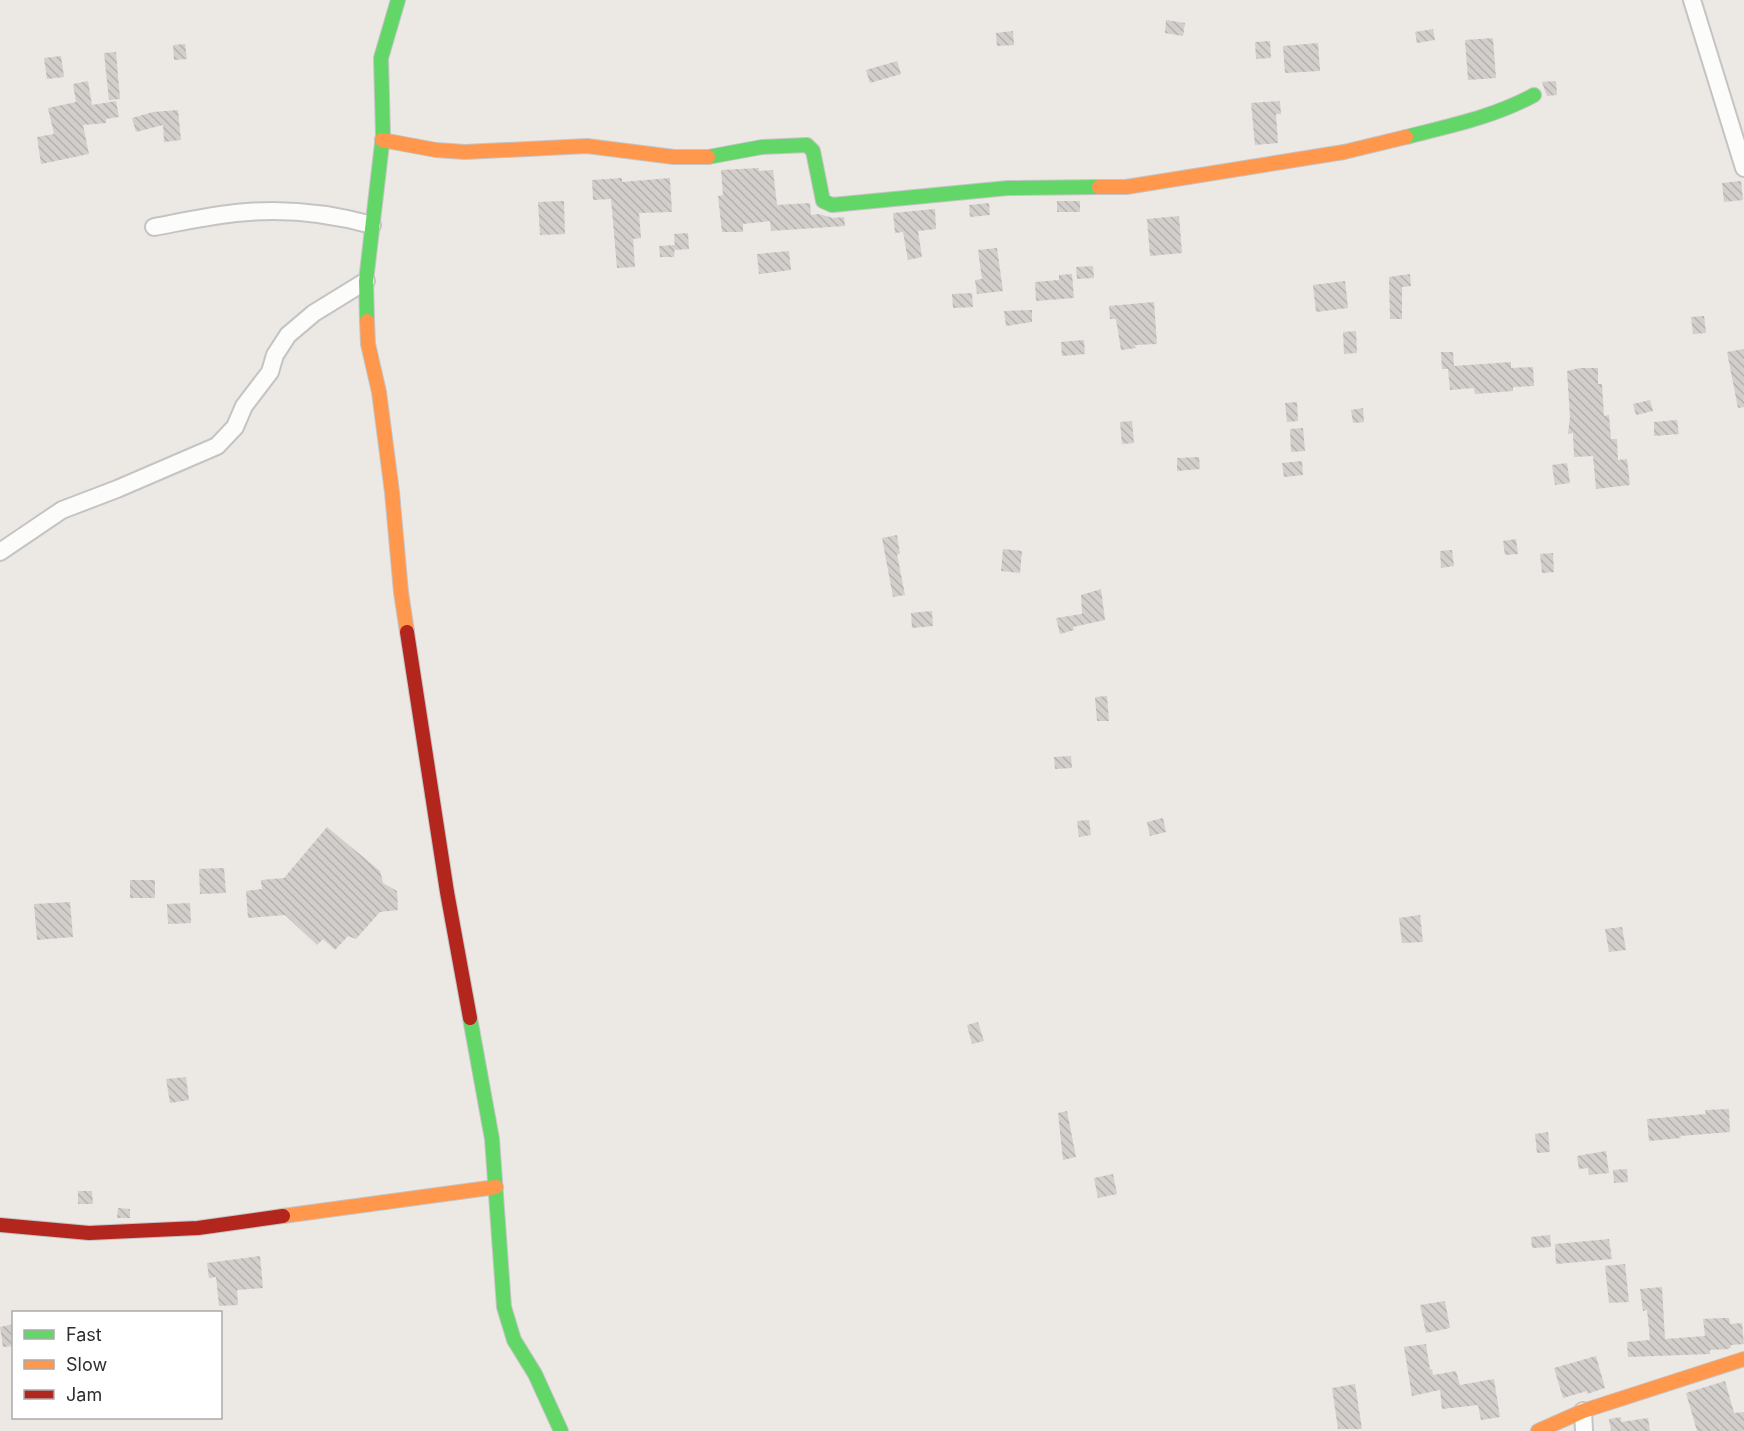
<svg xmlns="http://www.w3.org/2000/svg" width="1744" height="1431" viewBox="0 0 1744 1431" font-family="Inter,sans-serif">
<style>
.building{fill:url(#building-back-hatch)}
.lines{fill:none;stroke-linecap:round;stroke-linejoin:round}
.street-casing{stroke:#c5c4c5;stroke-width:20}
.fast-casing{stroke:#c5c4c5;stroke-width:16}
.slow-casing{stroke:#c5c4c5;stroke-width:16}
.jam-casing{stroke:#c5c4c5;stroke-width:16}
.street{stroke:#fcfcfb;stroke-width:16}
.fast{stroke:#63d668;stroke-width:14}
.slow{stroke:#ff974d;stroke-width:14}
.jam{stroke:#b3261e;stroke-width:14}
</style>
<defs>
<pattern id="building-back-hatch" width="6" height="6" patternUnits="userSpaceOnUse" patternTransform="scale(1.5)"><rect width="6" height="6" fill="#d1cecb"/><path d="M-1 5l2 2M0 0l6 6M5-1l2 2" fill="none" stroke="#b4b1af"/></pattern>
</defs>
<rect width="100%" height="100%" fill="#ece8e4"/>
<g class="building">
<path d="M1166,20L1185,23L1183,36L1165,33Z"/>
<path d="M1433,29L1435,40L1417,43L1415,32Z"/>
<path d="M1013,31L1014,45L997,46L996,33Z"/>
<path d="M1493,38L1496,78L1468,80L1465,40Z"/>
<path d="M1270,41L1271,58L1256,59L1255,42Z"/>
<path d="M1318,43L1320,71L1285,73L1283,46Z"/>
<path d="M185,44L187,59L174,60L173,45Z"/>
<path d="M116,52L120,99L109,100L104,53Z"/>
<path d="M61,56L64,77L47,79L44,58Z"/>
<path d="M897,61L901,74L870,83L866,70Z"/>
<path d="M88,81L92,105L116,101L119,117L106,119V123L83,125L89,154L41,164L37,137L54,134L48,108L76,102L73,84Z"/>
<path d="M1556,81L1557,95L1547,96L1542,82Z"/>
<path d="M1280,101L1281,114H1276L1278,143L1255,145L1251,103Z"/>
<path d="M178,110L181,140L164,142L163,125L136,132L132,118L153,112Z"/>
<path d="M759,168V171L773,170L777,205L810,203L811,215L819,214L833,218L844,217L845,226L771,231L770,221L743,224V232H722L718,196L723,195L721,170Z"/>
<path d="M622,178V182L670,178L672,212L639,213L641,238L633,239L635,267L617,268L611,199L593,200L592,180Z"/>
<path d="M1741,181L1743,200L1724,202L1722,183Z"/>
<path d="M564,201L565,234L540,235L538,202Z"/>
<rect x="1057" y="201" width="23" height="11"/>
<path d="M989,203L990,215L970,217L969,205Z"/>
<path d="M935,209L936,229L918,231L922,257L908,260L903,232L895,233L893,213Z"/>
<path d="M1179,216L1182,253L1150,256L1147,219Z"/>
<path d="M688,233L689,249L675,250L674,234Z"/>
<path d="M675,245L674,257H660L659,246Z"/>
<path d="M997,248L1003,291L977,294L975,280L982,279L978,250Z"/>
<path d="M789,251L791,270L759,274L757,254Z"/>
<path d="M1093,266L1094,278L1077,279L1076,267Z"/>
<path d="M1072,274L1074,298L1036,301L1035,282L1059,280V275Z"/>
<path d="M1410,274L1411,286L1402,287V319H1390L1389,277Z"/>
<path d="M1345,281L1348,308L1316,312L1313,285Z"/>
<path d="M972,293L973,307L953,308L952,294Z"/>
<path d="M1154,302L1157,344L1135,345L1136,348L1121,350L1116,319H1110L1109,306Z"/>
<path d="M1032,310V322L1006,326L1004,311Z"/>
<path d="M1704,316L1706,333L1693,334L1691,317Z"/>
<path d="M1356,331L1357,353L1344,354L1343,332Z"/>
<path d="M1084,340L1085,354L1062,356L1061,342Z"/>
<path d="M1744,349V407L1738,408L1727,352Z"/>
<path d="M1441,352H1453L1454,366L1511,362V368L1533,367L1534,386L1513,387V391L1475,394L1474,388L1450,390L1448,369H1442Z"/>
<path d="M1580,368H1598V384H1602L1604,416L1609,415L1611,439H1617L1618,460L1627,459L1630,485L1596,489L1593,456L1574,457L1573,433L1568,434L1570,417L1567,371Z"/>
<path d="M1650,400L1653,411L1636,415L1633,404Z"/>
<path d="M1297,402L1298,421L1287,422L1285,403Z"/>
<path d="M1363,408L1364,422L1353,423L1351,410Z"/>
<path d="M1677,420L1679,434L1654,436V422Z"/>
<path d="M1132,421L1134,443L1122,444L1120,422Z"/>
<path d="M1303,428L1305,451L1291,452L1290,429Z"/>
<path d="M1199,457L1200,469L1177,471V458Z"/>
<path d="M1302,461L1303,475L1284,477L1282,463Z"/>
<path d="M1567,463L1570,483L1555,485L1552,465Z"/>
<path d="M897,535L900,554H897L905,595L893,597L882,538Z"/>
<path d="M1516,539L1518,554L1505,555L1503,541Z"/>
<path d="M1003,549L1022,551L1020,573L1001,571Z"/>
<path d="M1452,550L1454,566L1441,568L1440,551Z"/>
<path d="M1553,553L1554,572L1542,573L1540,554Z"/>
<path d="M1101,589L1105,620L1073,627L1074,630L1060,634L1056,618L1082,614L1081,595Z"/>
<path d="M932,611L933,626L912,628L911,613Z"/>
<path d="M1107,696L1109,721H1097L1095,697Z"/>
<path d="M1071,756L1072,768L1055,769L1054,757Z"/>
<path d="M1163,818L1166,832L1150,836L1147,822Z"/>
<path d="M1089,820L1091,835L1079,837L1077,821Z"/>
<path d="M327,827L380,871L383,883L397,891L398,910L380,912L356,939L348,936L335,950L323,939L317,945L285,915L248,918L246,891L262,889L261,880L284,878Z"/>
<path d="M224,868L226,893L200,894L199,869Z"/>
<rect x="130" y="880" width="25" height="18"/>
<path d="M70,902L73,937L37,940L34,904Z"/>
<path d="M190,903L191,923L168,924L167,904Z"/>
<path d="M1420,915L1423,942L1402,943L1399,918Z"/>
<path d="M1622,927L1626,950L1609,952L1605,929Z"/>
<path d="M978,1022L984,1041L972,1044L967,1025Z"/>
<path d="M186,1077L189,1100L170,1103L166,1079Z"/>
<path d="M1729,1109L1730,1132L1680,1136L1681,1138L1649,1141L1647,1119L1706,1114L1705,1110Z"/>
<path d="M1067,1111L1076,1157L1063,1160L1058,1113Z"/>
<path d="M1548,1132L1550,1152L1537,1153L1535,1134Z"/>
<path d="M1606,1151L1609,1173L1589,1175L1588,1168L1579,1169L1577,1156Z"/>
<path d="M1627,1169L1628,1182L1614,1183L1613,1170Z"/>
<path d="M1113,1174L1117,1194L1098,1198L1094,1178Z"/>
<path d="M78,1191H92L93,1204H78Z"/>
<path d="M118,1208L130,1209V1218H117Z"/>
<path d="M1550,1235L1551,1247L1532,1248L1531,1237Z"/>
<path d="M1609,1239L1612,1259L1556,1264L1555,1244Z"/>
<path d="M260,1256L263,1288L237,1290L238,1305L219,1306L216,1277L209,1278L207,1263Z"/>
<path d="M1625,1264L1629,1302L1609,1303L1605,1266Z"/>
<path d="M1662,1287L1665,1339L1705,1336L1703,1319L1722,1318H1729L1730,1324L1742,1323L1744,1344L1731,1345V1347L1728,1349L1710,1350V1354L1628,1357L1627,1342L1650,1340L1647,1310L1643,1311L1640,1289Z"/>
<path d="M1445,1301L1450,1328L1426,1333L1420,1305Z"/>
<path d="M14,1324V1346L3,1347L0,1327Z"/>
<path d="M1426,1344L1430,1370L1432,1369L1433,1375L1456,1371L1460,1385L1494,1379L1500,1417L1481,1420L1478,1405L1442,1409L1440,1390L1412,1396L1404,1347Z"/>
<path d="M1596,1356L1605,1388L1587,1394V1391L1563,1398L1554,1368Z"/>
<path d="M1725,1381L1734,1413L1744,1412V1431H1697L1686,1393Z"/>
<path d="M1355,1384L1362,1429H1338L1332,1388Z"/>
<path d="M1621,1417V1422L1648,1418L1650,1431H1611L1609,1419Z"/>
</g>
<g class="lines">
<defs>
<g id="street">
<path d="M1692,0L1744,168"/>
<path d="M154,227C181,222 208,216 236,213C281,208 329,213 372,225"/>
<path d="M0,552L62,510L117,489L217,446L235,427L244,406L270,372L275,355L288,335L314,313L366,281"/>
<path d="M1583,1411L1584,1431"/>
</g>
<g id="fast">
<path d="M1406,137C1449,126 1494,117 1534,95"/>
<path d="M708,157L762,147L807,145L813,151L823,201L832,205L1008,188L1099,187"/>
<path d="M367,321L366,281L383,135L381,58L398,0"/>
<path d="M470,1018L492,1139L504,1307L514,1340L535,1374L561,1431"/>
</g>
<g id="slow">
<path d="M382,140L436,150L465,152L587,146L674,157H708"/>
<path d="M1099,187H1126L1344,152L1406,137"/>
<path d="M367,321L368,344L379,392L392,492L401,592L407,632"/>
<path d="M283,1216L496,1187"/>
<path d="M1538,1431L1583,1411L1744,1359"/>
</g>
<g id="jam">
<path d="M407,632L447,892L470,1018"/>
<path d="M0,1225L89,1233L198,1228L283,1216"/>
</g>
</defs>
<use href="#street" class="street-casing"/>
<use href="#fast" class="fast-casing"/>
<use href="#slow" class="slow-casing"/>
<use href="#jam" class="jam-casing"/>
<use href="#street" class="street"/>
<use href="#fast" class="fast"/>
<use href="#slow" class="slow"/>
<use href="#jam" class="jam"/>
</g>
<rect x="12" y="1311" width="210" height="108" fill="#ffffff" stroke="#ababab" stroke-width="1.5"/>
<rect x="24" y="1330" width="30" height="9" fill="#63d668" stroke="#ababab" stroke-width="1.5"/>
<text x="66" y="1341" font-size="18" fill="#2e2e2e">Fast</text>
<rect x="24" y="1360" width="30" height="9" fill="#ff974d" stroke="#ababab" stroke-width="1.5"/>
<text x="66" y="1371" font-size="18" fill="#2e2e2e">Slow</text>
<rect x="24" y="1390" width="30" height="9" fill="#b3261e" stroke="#ababab" stroke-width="1.5"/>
<text x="66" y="1401" font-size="18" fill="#2e2e2e">Jam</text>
</svg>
